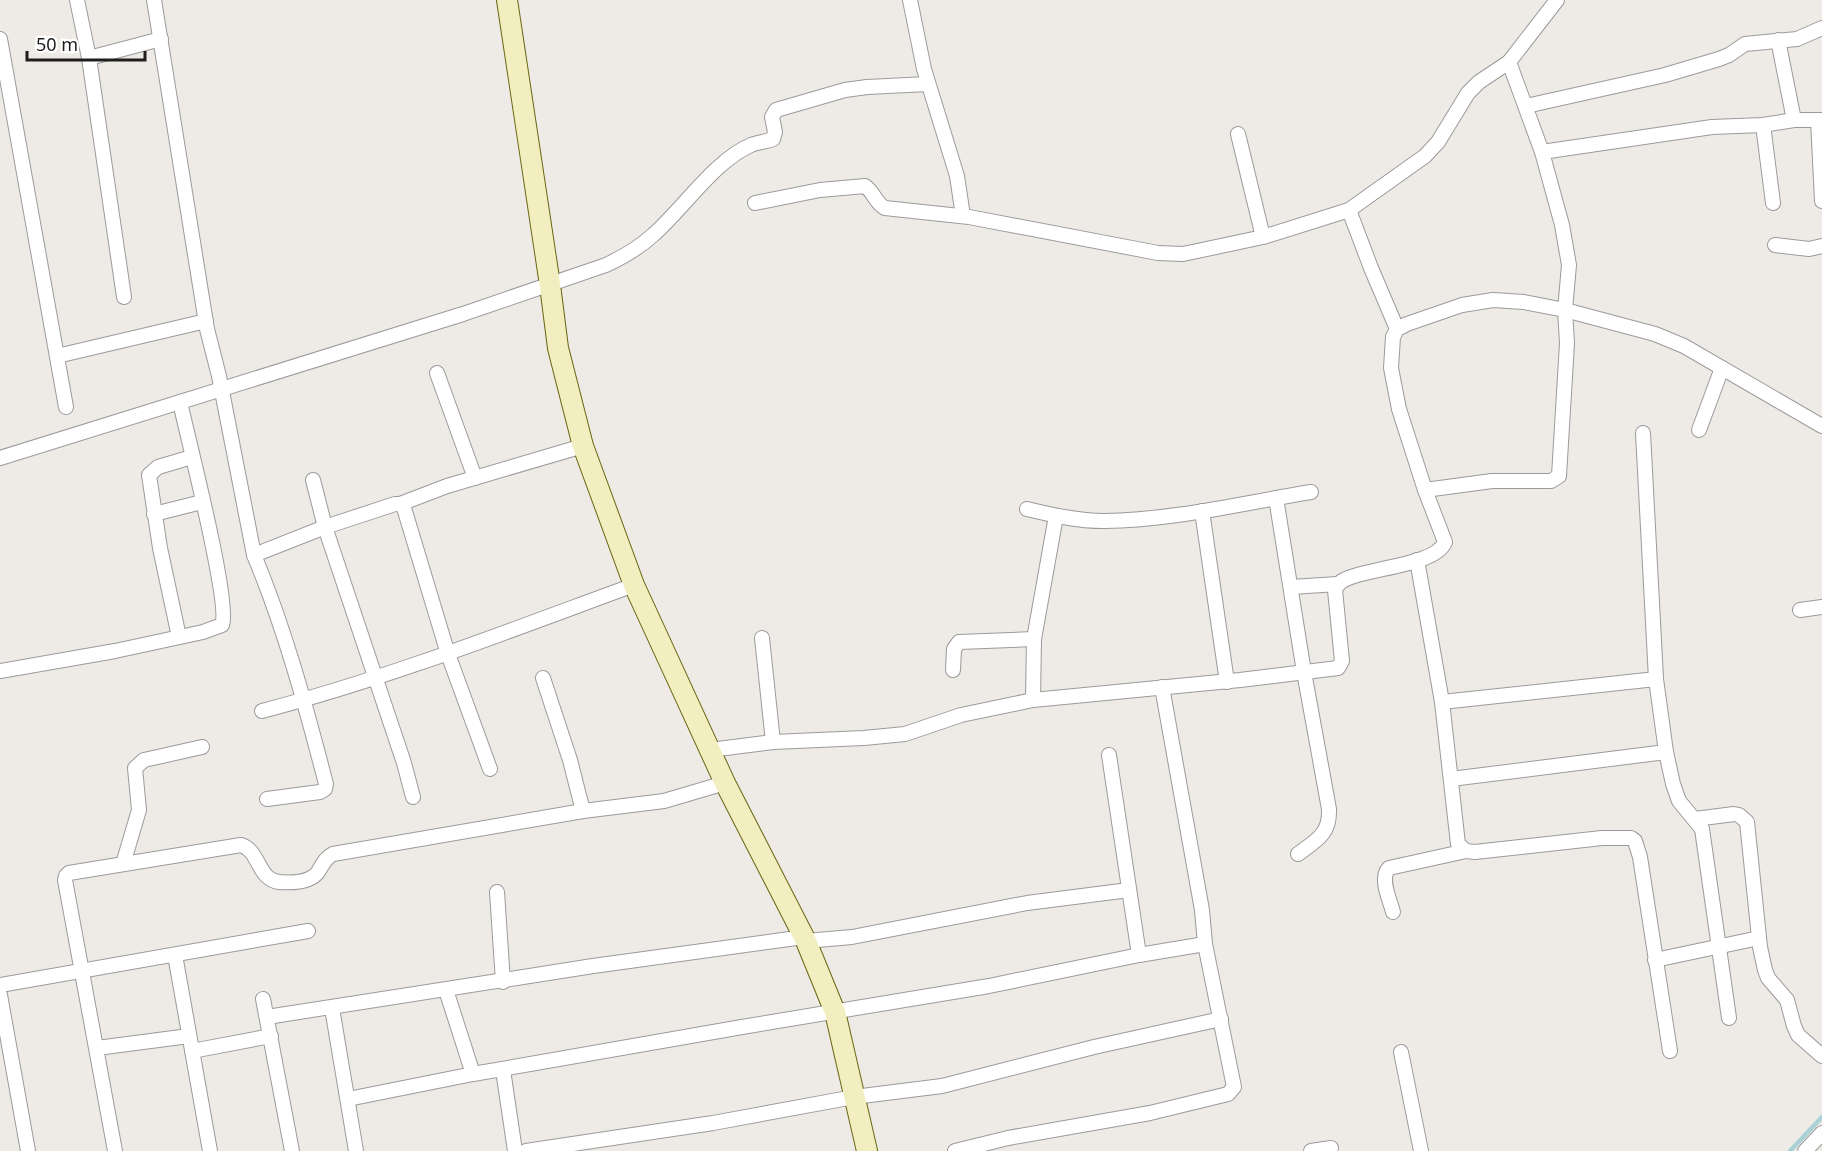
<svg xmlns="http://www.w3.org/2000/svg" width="1822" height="1151" viewBox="0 0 1822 1151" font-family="'Noto Sans',sans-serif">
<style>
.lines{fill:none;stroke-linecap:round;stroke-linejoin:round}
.stream{stroke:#aad2d6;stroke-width:4.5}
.street-casing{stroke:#9b9b9b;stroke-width:16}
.secondary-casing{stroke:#686612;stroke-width:22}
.street{stroke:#fff;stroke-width:14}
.secondary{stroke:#f2eebf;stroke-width:20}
</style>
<rect width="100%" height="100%" fill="#eeeae5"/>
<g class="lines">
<path class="stream" d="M1790,1151L1822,1117"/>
<defs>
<g id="street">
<path d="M77,0L89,58L124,297"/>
<path d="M154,0L207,329L219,376L254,555C285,629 306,707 326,784L325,789L320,792L267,799"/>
<path d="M910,0L924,69L957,176L963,216"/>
<path d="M0,39L66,407"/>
<path d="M1778,40L1794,120"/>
<path d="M89,58L161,39"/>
<path d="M1526,106L1665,75L1719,59L1729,55L1745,44L1797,39L1822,28"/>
<path d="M1818,120L1822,201"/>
<path d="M1763,125L1773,203"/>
<path d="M1238,134L1263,237"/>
<path d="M1542,152L1712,127L1763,125L1794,120H1822"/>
<path d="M755,203L820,190L865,186C874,192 875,203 885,208L969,217L1158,253L1183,254L1263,237L1349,210L1425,156L1438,142L1468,93L1479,82L1509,62"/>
<path d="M1349,210L1371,268L1397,329"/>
<path d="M1775,245L1809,249L1822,246"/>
<path d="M57,356L206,321"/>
<path d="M437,373L475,478"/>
<path d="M1699,430L1722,368"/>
<path d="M1643,433L1656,679L1666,752L1673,784L1679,801L1702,829L1729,1018"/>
<path d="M0,458L463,314L606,265C623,257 639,248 653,235C683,209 714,161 751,145C758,142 766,142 773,139L775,132L772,117L776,110L845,90L867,87L928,84"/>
<path d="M313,480L325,527L404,763L413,797"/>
<path d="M1425,490L1492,481H1551L1559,476L1567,343L1565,310L1569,265L1562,225L1542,152L1509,62L1557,0"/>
<path d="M1276,498L1304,672L1329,809C1330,834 1317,840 1298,854"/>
<path d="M400,504L447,486L583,446"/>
<path d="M1027,509C1052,515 1078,521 1104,521C1174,520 1243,503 1311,492"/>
<path d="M1202,511L1227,682"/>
<path d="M154,514L202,502"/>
<path d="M254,555L325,527L395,504H400L404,508L448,654L490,769"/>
<path d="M1417,560L1442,702L1458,844L1466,851L1475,852L1602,838H1631L1635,841L1640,857L1670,1051"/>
<path d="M1291,587L1338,584"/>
<path d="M1800,610L1822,607"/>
<path d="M179,637L160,548L149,475L158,467L192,457"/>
<path d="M762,638L773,742"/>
<path d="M953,670L954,649L959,642L1034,639"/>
<path d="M0,671L115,651L203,632L222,625C231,604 187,435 180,402"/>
<path d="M543,678L570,760L583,811"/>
<path d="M1033,700L1034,639L1056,516"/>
<path d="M1442,702L1656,679"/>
<path d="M262,711C389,678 511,630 634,585"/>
<path d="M710,750L773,742L864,738L905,734L961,715L1033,700L1240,680L1338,668L1342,661L1335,590C1337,586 1339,582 1344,580C1365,568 1436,566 1445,542L1425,490L1399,409L1391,368L1393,337L1397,329L1407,324L1462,305L1493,300L1524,302L1565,310L1655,334L1684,346L1822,426"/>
<path d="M1109,755L1139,955"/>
<path d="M1451,779L1666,752"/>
<path d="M1695,819L1734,814L1739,815L1747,822L1760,947L1765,970L1768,978L1787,1000L1794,1026L1798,1035L1822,1056"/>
<path d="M123,864L139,810L135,768L144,760L202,747"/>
<path d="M497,892L503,982"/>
<path d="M1393,912C1390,900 1379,878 1389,868L1466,851"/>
<path d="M806,941L852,937L1027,903L1129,890"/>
<path d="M175,955L210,1151"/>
<path d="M1655,960L1759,938"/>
<path d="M0,985L308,931"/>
<path d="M446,990L473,1074"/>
<path d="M0,995L28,1151"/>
<path d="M263,999L292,1151"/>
<path d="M332,1008L356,1151"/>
<path d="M267,1017L593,966L804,937"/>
<path d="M97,1048L189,1036"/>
<path d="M192,1051L271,1036"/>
<path d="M1401,1052L1421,1151"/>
<path d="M503,1070L515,1151"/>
<path d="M348,1099L473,1074L742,1027L989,986L1139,955L1205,944"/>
<path d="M115,1151L65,880L66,876L69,873L241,845C260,851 257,879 279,882C292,883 310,883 318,872C323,864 325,858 333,854L583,811L664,801L725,783"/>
<path d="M526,1151L713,1123L854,1097L942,1086L1094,1047L1221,1019"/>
<path d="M955,1151L1008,1138L1150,1113L1228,1094L1234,1087L1205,944L1202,910L1162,687"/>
<path d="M1311,1151L1331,1148"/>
<path d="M1805,1151L1822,1133"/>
</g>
<path id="secondary" d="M507,0L550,285L558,348L583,446L634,585L725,783L806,941L835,1012L867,1151"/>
</defs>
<use href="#street" class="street-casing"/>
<use href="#secondary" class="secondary-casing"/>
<use href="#street" class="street"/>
<use href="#secondary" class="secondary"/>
</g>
<path d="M27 51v9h118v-9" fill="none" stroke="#1e1e1e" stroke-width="3"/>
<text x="36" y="51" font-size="18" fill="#1e1e1e" stroke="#ffffff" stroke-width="4.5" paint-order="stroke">50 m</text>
</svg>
